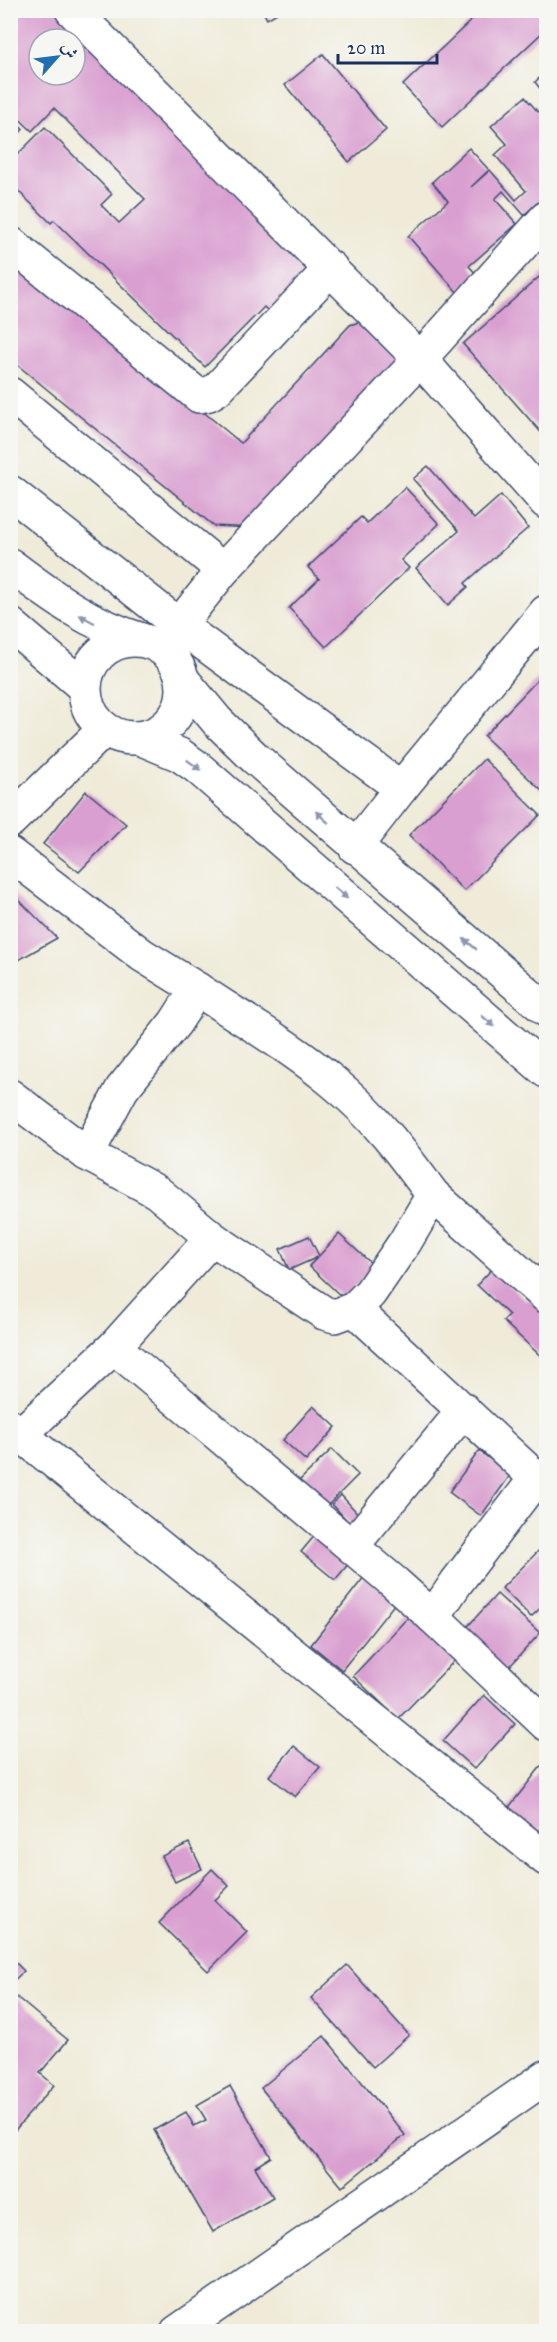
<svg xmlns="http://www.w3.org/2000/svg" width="557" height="2342" viewBox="0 0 557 2342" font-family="'IM FELL Great Primer',Amiri,serif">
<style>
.building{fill:#d99fd0;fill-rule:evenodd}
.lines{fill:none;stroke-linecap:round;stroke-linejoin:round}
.minor-casing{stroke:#3b4b70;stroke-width:36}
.highway-casing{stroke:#3b4b70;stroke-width:36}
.minor{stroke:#fff;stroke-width:33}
.highway{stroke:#fff;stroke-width:33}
.oneway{fill:#8d97ae}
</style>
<rect width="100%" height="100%" fill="#f6f6f2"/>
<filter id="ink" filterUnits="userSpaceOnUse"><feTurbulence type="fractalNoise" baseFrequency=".0167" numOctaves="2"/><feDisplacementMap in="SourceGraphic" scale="12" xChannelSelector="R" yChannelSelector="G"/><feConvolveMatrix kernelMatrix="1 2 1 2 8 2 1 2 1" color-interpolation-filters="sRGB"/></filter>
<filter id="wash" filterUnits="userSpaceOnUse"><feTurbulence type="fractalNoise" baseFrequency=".008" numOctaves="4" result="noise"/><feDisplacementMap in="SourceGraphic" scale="24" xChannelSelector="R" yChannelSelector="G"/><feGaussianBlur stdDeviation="1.35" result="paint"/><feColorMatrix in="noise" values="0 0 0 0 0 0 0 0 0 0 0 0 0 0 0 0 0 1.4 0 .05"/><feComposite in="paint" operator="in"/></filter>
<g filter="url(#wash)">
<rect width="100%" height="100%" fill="#efebd8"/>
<g id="blocks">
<g class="building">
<path d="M10,10H62L317,262L276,318L264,307L205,367L54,220L51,223L10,183V162L45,127L112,194L101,205L119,223L145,199L54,108L32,131L10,110V101L15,96L10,92ZM39,39H75V75H39Z"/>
<path d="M262,10H282L267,19Z"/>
<path d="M482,10H546V29L442,127L403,85Z"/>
<path d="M323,54L386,130L349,162L285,85Z"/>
<path d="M546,72V96L535,82Z"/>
<path d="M525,97L538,112L546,105V195L524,215L503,191L495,199L517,224L469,266L477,275L457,292L408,236L448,201L432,182L469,148L489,170L471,187L490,170L516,200L526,191L495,155L507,144L491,126Z"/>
<path d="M10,120L23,129L10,145Z"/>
<path d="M10,252L241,443L350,325L368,319L405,358L252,528L214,526L10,359Z"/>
<path d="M546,271V438L463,344Z"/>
<path d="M428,466L474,519L501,495L528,528L465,583L468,587L448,605L416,568L459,531L413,479Z"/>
<path d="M405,487L439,524L401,560L409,568L326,647L289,608L319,579L308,567L361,517L367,523Z"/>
<path d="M544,673L546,675V787L542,791L484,736Z"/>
<path d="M484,759L540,815L464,891L409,835Z"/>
<path d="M86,791L126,824L79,872L43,844Z"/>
<path d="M12,893L57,938L10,965V895Z"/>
<path d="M339,1234L374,1266L344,1299L309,1266L318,1257L289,1270L280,1249L309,1236L319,1256Z"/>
<path d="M492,1269L526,1301L529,1298L546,1314V1361L503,1321L509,1315L477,1285Z"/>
<path d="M313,1406L336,1427L306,1461L283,1440Z"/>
<path d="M332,1449L358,1475L326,1507L299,1481Z"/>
<path d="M479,1451L511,1474L481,1516L449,1492Z"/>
<path d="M341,1495L371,1528L362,1537L332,1504Z"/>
<path d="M321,1528L355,1556L335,1580L301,1552Z"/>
<path d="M546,1543V1603L531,1617L502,1588Z"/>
<path d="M368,1572L400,1597L342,1670L311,1645Z"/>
<path d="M497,1594L540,1633L501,1676L458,1637Z"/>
<path d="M413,1612L459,1656L398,1719L353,1676Z"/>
<path d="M484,1695L515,1724L474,1769L443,1741Z"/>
<path d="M294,1746L320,1767L295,1797L269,1776Z"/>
<path d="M546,1760V1821L531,1840L502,1816Z"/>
<path d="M189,1843L202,1869L175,1882L162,1856Z"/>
<path d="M212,1869L229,1886L215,1900L247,1932L208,1971L159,1923Z"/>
<path d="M10,1957L24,1971L10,1984Z"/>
<path d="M347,1965L409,2035L373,2067L311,1998Z"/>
<path d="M13,1994L68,2040L40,2073L54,2085L10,2136V1997Z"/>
<path d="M324,2036L405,2135L342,2187L261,2088Z"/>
<path d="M230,2086L271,2157L255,2167L273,2197L213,2232L154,2130L186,2112L194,2126L206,2120L197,2105Z"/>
</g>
</g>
</g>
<g filter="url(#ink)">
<use href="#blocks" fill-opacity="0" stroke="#3b4b70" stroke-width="1.5"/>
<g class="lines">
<defs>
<g id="minor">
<path d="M72,10L420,359L546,502"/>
<path d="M10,243L199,396L209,394L217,389L331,268"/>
<path d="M10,394L223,570"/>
<path d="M10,492L180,626L401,788"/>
<path d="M161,648L223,570L420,359L546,218"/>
<path d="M10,821L105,729"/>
<path d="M355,847L401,788L546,612"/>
<path d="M10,854L142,955L197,989L175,1023L122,1089L87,1154L157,1192L212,1238"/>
<path d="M197,989C242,1019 291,1047 333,1082C373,1114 403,1154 433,1195"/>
<path d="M10,1096L87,1154"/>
<path d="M354,1309L536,1478"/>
<path d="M114,1347L395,1583L433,1617L456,1583L536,1478L546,1487"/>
<path d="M10,1426L546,1859"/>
<path d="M21,1434L114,1347L212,1238L324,1313L335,1316L354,1309L370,1293L405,1242L433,1195L546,1296"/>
<path d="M352,1546L464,1410"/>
<path d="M433,1617L546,1724"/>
<path d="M177,2332L546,2077"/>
</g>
<g id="highway">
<path d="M10,565C54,598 89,624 142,640"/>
<path d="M10,624L84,687"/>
<circle cx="134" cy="689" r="49"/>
<path d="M183,680L217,721L255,758L546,1010"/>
<path d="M142,739L180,755L197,767L546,1071"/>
</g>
</defs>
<use href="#minor" class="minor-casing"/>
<use href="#highway" class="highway-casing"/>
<use href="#minor" class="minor"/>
<use href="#highway" class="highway"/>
</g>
<defs><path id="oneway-solid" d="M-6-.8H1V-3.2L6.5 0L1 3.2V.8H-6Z" transform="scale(1.5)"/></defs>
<g class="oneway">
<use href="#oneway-solid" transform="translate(87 619) rotate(-152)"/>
<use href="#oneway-solid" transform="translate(194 765) rotate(36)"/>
<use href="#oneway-solid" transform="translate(322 817) rotate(-138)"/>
<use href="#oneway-solid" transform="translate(341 893) rotate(41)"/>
<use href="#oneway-solid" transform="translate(470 944) rotate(-140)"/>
<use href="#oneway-solid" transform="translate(488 1021) rotate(41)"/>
</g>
</g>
<rect width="557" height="2342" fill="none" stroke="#f6f6f2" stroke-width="36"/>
<g transform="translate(57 57) rotate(62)"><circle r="28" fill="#f6f6f2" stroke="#9ea6b7" stroke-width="1.5"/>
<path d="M0-4.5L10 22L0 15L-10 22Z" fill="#1f6fb2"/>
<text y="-9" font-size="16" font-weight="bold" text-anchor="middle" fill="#1b2f5e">ش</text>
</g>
<path d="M338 54v9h99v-9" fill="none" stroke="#1b2f5e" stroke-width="3"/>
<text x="347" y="54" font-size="18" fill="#1b2f5e" stroke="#f6f6f2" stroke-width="4.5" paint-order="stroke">20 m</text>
</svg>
